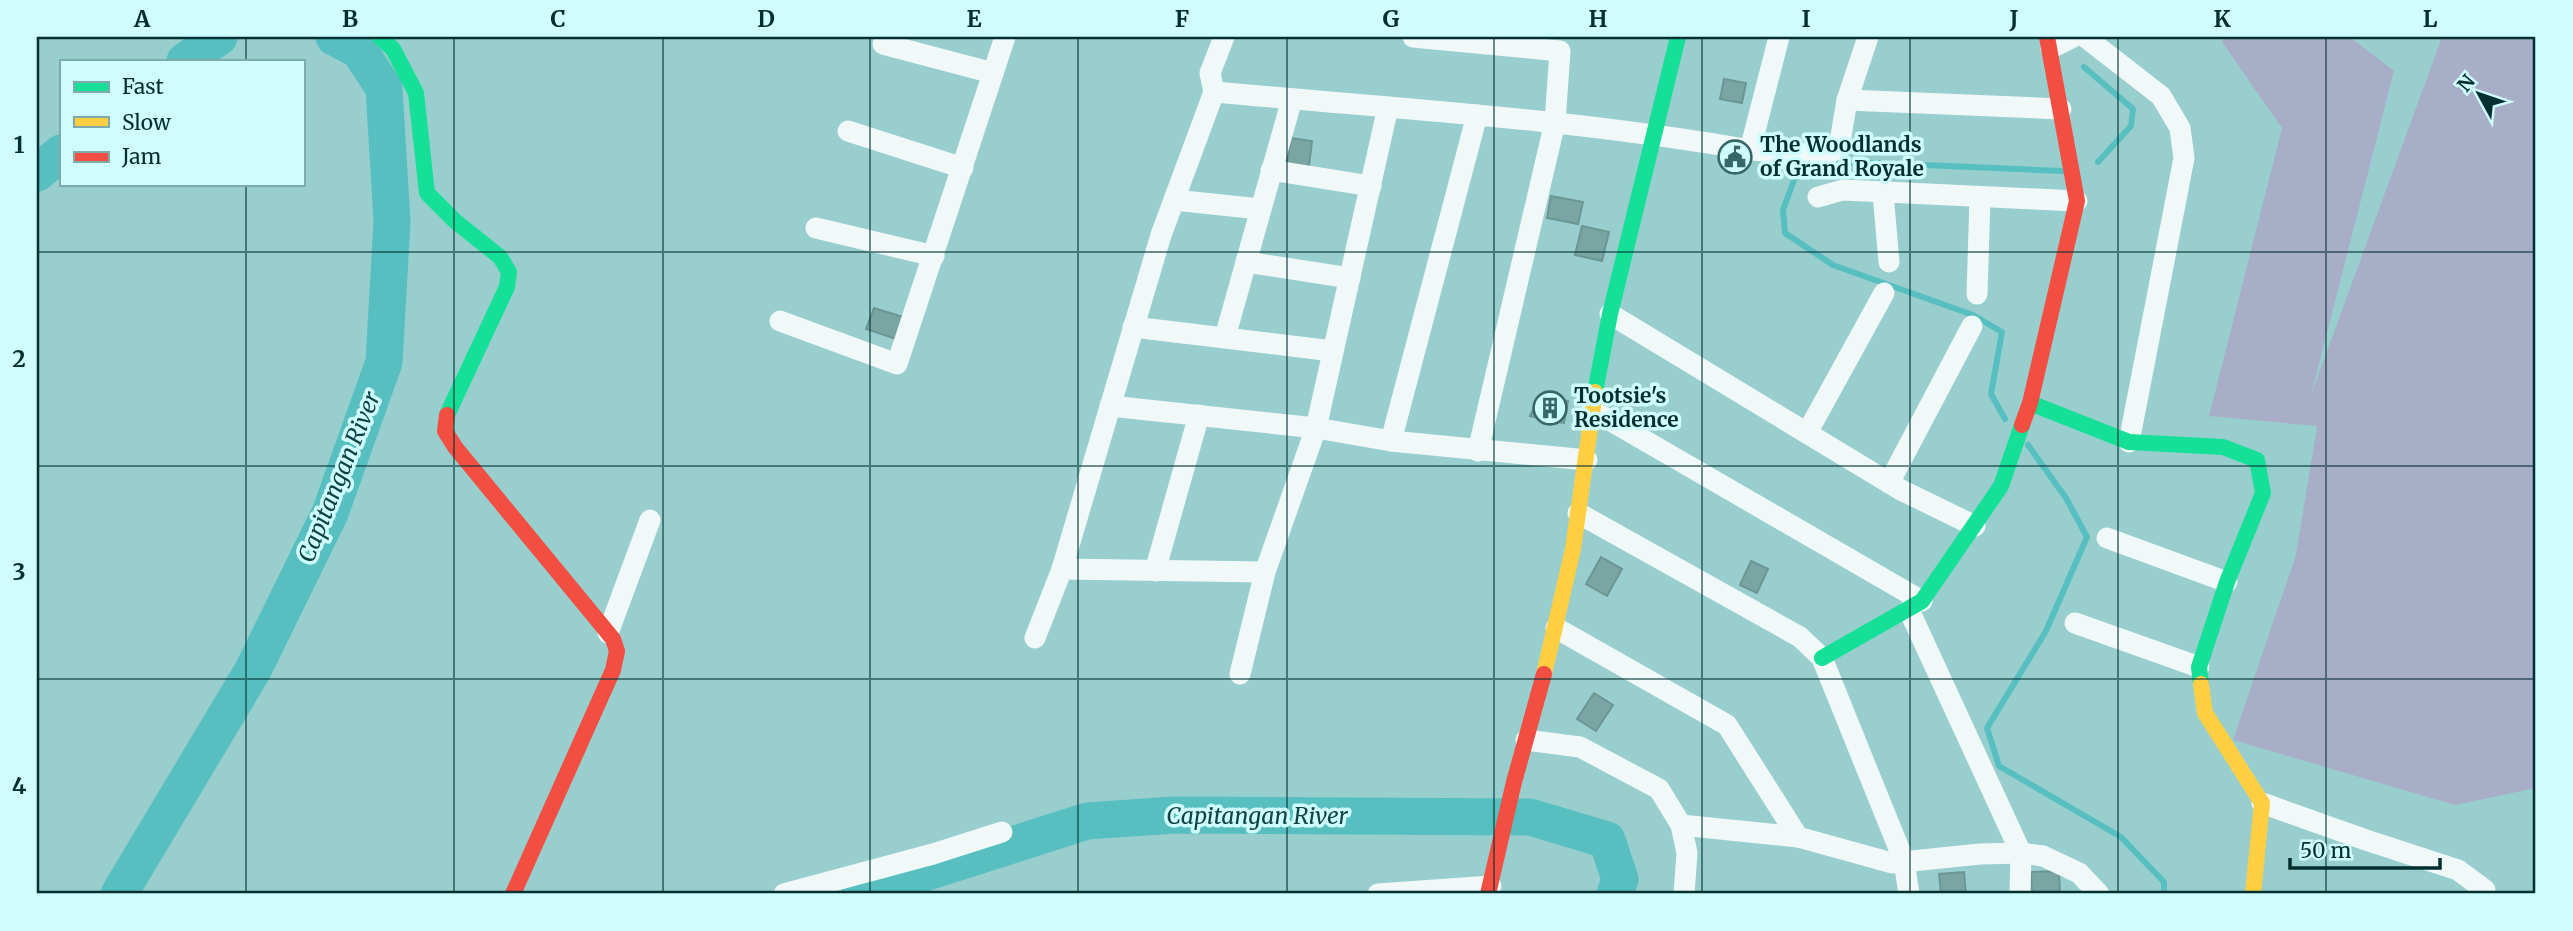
<svg xmlns="http://www.w3.org/2000/svg" width="2573" height="931" viewBox="0 0 2573 931" font-family="Merriweather,serif">
<style>
.green{fill:#a8aec8}
.lines{fill:none;stroke-linecap:round;stroke-linejoin:round}
.stream{stroke:#58bfc1;stroke-width:6}
.river{stroke:#58bfc1;stroke-width:37}
.building{fill:#79a6a2;stroke:#6c9693;stroke-width:2}
.street{stroke:#f0f8f8;stroke-width:21}
.fast{stroke:#16e098;stroke-width:16}
.slow{stroke:#ffcf43;stroke-width:16}
.jam{stroke:#f24e42;stroke-width:16}
.grid{fill:none;stroke:#022f30;stroke-width:2;stroke-opacity:0.55}
.labels{text-anchor:middle;stroke-width:7;stroke-linejoin:round;paint-order:stroke}
.poi-label{font-size:21px;font-weight:bold;fill:#022f30;stroke:#cffcfc;text-anchor:start}
.water-label{font-size:23px;font-style:italic;fill:#0c4445;stroke:#cffcfc}
.neatline{fill:none;stroke:#022f30;stroke-width:2.5}
.grid-label{font-size:23px;text-anchor:middle;font-weight:bold;fill:#022f30}
</style>
<rect width="100%" height="100%" fill="#99cecf"/>
<path class="green" d="M2224,37H2350L2394,71L2311,395L2442,37H2536V788L2455,805L2233,740L2296,555L2317,426L2209,416L2282,128L2222,42Z"/>
<g class="lines">
<g class="stream">
<path d="M2084,67L2133,109L2131,126L2098,162"/>
<path d="M2005,419L1991,394L2002,332L1973,315L1833,265L1785,233L1783,210L1797,172L1854,162L2064,171"/>
<path d="M2028,445L2066,498L2087,537L2046,631L1987,728L1999,766L2121,837L2164,882V894"/>
</g>
<g class="river">
<path d="M185,61L219,37"/>
<path d="M37,173L61,153"/>
<path d="M119,894L253,670L330,513L384,362L392,222L384,88L359,50L334,37"/>
<path d="M859,894L1087,821L1174,815L1530,817L1607,840L1620,879L1615,894"/>
</g>
</g>
<g class="building">
<path d="M1724,79L1746,83L1742,103L1720,99Z"/>
<path d="M1291,138L1312,141L1309,166L1287,163Z"/>
<path d="M1551,196L1583,202L1578,224L1547,218Z"/>
<path d="M1582,226L1609,232L1602,261L1575,255Z"/>
<path d="M874,308L906,318L899,340L866,329Z"/>
<path d="M1540,396L1568,401L1564,423L1530,416Z"/>
<path d="M1601,557L1622,569L1607,596L1586,584Z"/>
<path d="M1751,561L1768,569L1757,593L1740,585Z"/>
<path d="M1594,693L1613,705L1596,731L1577,719Z"/>
<path d="M2059,871L2060,894H2032L2031,872Z"/>
<path d="M1964,872L1966,894H1941L1939,874Z"/>
</g>
<g class="lines">
<g class="street">
<path d="M1413,37L1560,51L1555,122L1478,451"/>
<path d="M2085,37L2161,96L2180,128L2184,158L2129,442"/>
<path d="M883,44L993,73"/>
<path d="M2051,48L2073,37"/>
<path d="M1214,92C1393,108 1572,119 1750,150L1779,37"/>
<path d="M1847,100L2061,109"/>
<path d="M848,131L963,168"/>
<path d="M1750,150L1825,155L1839,148L1847,100L1868,37"/>
<path d="M1271,170L1371,186"/>
<path d="M1883,193L1889,262"/>
<path d="M1818,197L1843,190L2077,201"/>
<path d="M1174,200L1260,209"/>
<path d="M816,228L934,256"/>
<path d="M1246,262L1350,278"/>
<path d="M1977,294L1980,198"/>
<path d="M1610,314L1901,490L1975,526"/>
<path d="M780,321L897,364L1005,37"/>
<path d="M1133,327L1333,351"/>
<path d="M1225,337L1292,99"/>
<path d="M1110,406L1316,428L1391,441L1587,460"/>
<path d="M1592,410L1922,601"/>
<path d="M1807,433L1884,293"/>
<path d="M1391,441L1477,115"/>
<path d="M1889,483L1972,326"/>
<path d="M1578,513L1800,637L1822,658L1904,861L1909,894"/>
<path d="M2107,538L2227,582"/>
<path d="M1062,569L1265,572"/>
<path d="M1155,571L1199,415"/>
<path d="M1909,610L2021,853L2020,894"/>
<path d="M2075,623L2199,667"/>
<path d="M1556,628L1727,725L1798,837"/>
<path d="M608,633L650,520"/>
<path d="M1035,638L1062,569L1161,235L1214,92L1210,73L1224,37"/>
<path d="M1240,674L1265,572L1316,428L1388,107"/>
<path d="M1526,740L1580,747L1659,789L1681,825L1687,853L1684,894"/>
<path d="M2262,803L2366,840L2458,870L2485,890L2483,894"/>
<path d="M1681,825L1798,837L1892,863L1980,854L2021,853L2043,856L2079,873L2099,894"/>
<path d="M784,894L933,854L1002,832"/>
<path d="M1378,894L1491,886"/>
</g>
<g class="fast">
<path d="M380,37L393,49L416,93L427,193L455,221L500,257L509,272L507,287L447,415"/>
<path d="M1595,392L1610,314L1678,37"/>
<path d="M2030,403L2129,442L2223,447L2257,460L2263,493L2227,582L2199,667L2201,684"/>
<path d="M1822,658L1922,601L2001,486L2022,425"/>
</g>
<g class="slow">
<path d="M1544,674L1573,549L1595,392"/>
<path d="M2201,684L2205,713L2262,803L2253,894"/>
</g>
<g class="jam">
<path d="M447,415L445,431L455,447L613,639L617,651L613,670L513,894"/>
<path d="M2022,425L2030,403L2077,201L2047,37"/>
<path d="M1488,894L1514,782L1544,674"/>
</g>
</g>
<path class="grid" d="M246,37V61M454,37V894M663,37V894M870,37V894M1078,37V894M1287,37V894M1494,37V894M1702,37V894M1910,37V894M2118,37V894M2326,37V894M246,184V894M37,252H2536M37,466H2536M37,679H2536"/>
<defs>
<symbol id="civic-ring" viewBox="-11 -11 22 22"><circle r="9.5" fill="#cffcfc" stroke="#376768" stroke-width="1.5"/><path d="M-.6-6.5H3V-4.5H.6V-3L4-1V1h2V6H-6V1h2V-1L-.6-3ZM-1.2 2.5V6h2.4V2.5Z" fill="#376768"/></symbol>
<symbol id="building-ring" viewBox="-11 -11 22 22"><circle r="9.5" fill="#cffcfc" stroke="#376768" stroke-width="1.5"/><path d="M-4-6H4V6H1V3H-1V6H-4ZM-2.5-4.3h1.7v1.8h-1.7ZM.8-4.3h1.7v1.8H.8ZM-2.5-1h1.7V.8h-1.7ZM.8-1h1.7V.8H.8Z" fill="#376768"/></symbol>
</defs>
<g fill-rule="evenodd">
<use href="#civic-ring" x="1716" y="138" width="38" height="38"/>
<use href="#building-ring" x="1531" y="389" width="38" height="38"/>
</g>
<g class="labels">
<g class="poi-label">
<text x="1760" y="152">The Woodlands<tspan x="1760" dy="24">of Grand Royale</tspan></text>
<text x="1574" y="403">Tootsie's<tspan x="1574" dy="24">Residence</tspan></text>
</g>
<g class="water-label">
<text transform="translate(339 477) rotate(-68)" y="8">Capitangan River</text>
<text x="1257" y="824">Capitangan River</text>
</g>
</g>
<rect width="2573" height="931" fill="none" stroke="#cffcfc" stroke-width="77"/>
<rect x="60" y="60" width="245" height="126" fill="#cffcfc" stroke="#7daaaa" stroke-width="2"/>
<rect x="74" y="82" width="35" height="10" fill="#16e098" stroke="#7daaaa" stroke-width="2"/>
<text x="122" y="94" font-size="21" fill="#022f30">Fast</text>
<rect x="74" y="117" width="35" height="10" fill="#ffcf43" stroke="#7daaaa" stroke-width="2"/>
<text x="122" y="130" font-size="21" fill="#022f30">Slow</text>
<rect x="74" y="152" width="35" height="10" fill="#f24e42" stroke="#7daaaa" stroke-width="2"/>
<text x="122" y="164" font-size="21" fill="#022f30">Jam</text>
<g transform="translate(2479 94) rotate(310)" stroke="#cffcfc" stroke-width="5" paint-order="stroke">
<path d="M0-5L12 26L0 18L-12 26Z" fill="#022f30"/>
<text y="-10" font-size="19" font-weight="bold" text-anchor="middle" fill="#022f30">N</text>
</g>
<path d="M2290 858v10h150v-10" fill="none" stroke="#022f30" stroke-width="3.5"/>
<text x="2300" y="858" font-size="21" fill="#022f30" stroke="#cffcfc" stroke-width="5" paint-order="stroke">50 m</text>
<rect x="38" y="38" width="2496" height="854" class="neatline"/>
<g class="grid-label">
<text x="142" y="27">A</text>
<text x="350" y="27">B</text>
<text x="558" y="27">C</text>
<text x="766" y="27">D</text>
<text x="974" y="27">E</text>
<text x="1182" y="27">F</text>
<text x="1391" y="27">G</text>
<text x="1598" y="27">H</text>
<text x="1806" y="27">I</text>
<text x="2014" y="27">J</text>
<text x="2222" y="27">K</text>
<text x="2430" y="27">L</text>
<text x="19" y="153">1</text>
<text x="19" y="367">2</text>
<text x="19" y="580">3</text>
<text x="19" y="794">4</text>
</g>
</svg>
